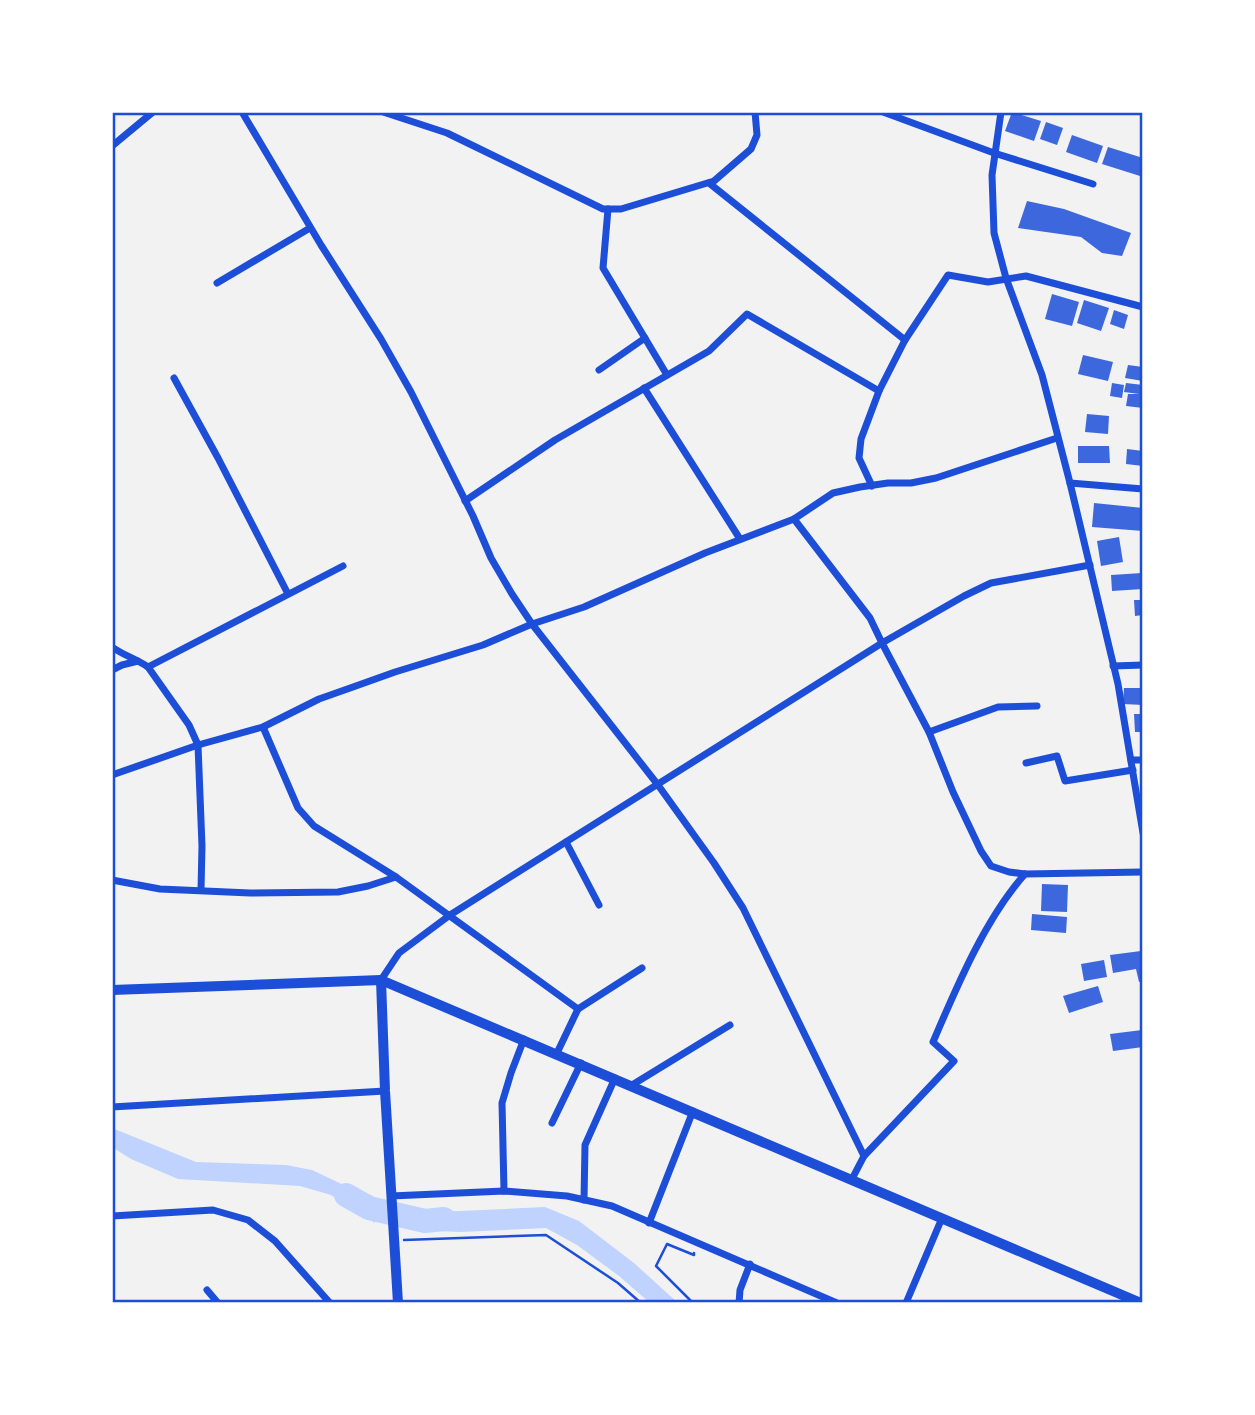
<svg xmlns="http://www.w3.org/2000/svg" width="1255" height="1415" viewBox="0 0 1255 1415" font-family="Overpass,sans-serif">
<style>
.water{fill:#bfd3fe}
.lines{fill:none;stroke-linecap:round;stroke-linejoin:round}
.river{stroke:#bfd3fe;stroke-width:24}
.building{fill:#3d67dc}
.path{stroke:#1d4ed8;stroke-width:2.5}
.minor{stroke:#1d4ed8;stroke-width:7}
.tertiary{stroke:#1d4ed8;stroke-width:10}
.neatline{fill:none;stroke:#1d4ed8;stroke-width:2.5}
</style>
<rect width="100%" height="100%" fill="#f2f2f2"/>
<g class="water">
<path d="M112,1128L196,1162L286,1165L312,1170L350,1188L373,1196L375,1223L331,1195L300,1186L178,1179L131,1159L112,1147Z"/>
<path d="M545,1207L579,1221L634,1263L678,1303H650L619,1276L577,1245L546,1228L461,1232L412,1230L410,1212L460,1211Z"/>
</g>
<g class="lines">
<path class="river" d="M346,1195L369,1208L425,1221L444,1219"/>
</g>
<g class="building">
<path d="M1012,112L1041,121L1034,141L1005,131Z"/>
<path d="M1046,122L1063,128L1057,145L1040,139Z"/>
<path d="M1072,135L1103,146L1097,163L1066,152Z"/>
<path d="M1108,147L1143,158V166L1140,176L1102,164Z"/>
<path d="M1027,201L1064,209L1131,233L1122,256L1102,253L1081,237L1018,228Z"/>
<path d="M1052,294L1079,302L1072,326L1045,319Z"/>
<path d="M1084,300L1109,308L1101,331L1077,323Z"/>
<path d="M1114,310L1128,315L1124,329L1110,324Z"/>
<path d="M1083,355L1113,362L1108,381L1078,374Z"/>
<path d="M1128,365L1143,367V381L1125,378Z"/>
<path d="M1112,383L1124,385L1122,398L1110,396Z"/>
<path d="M1126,383L1143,385V408L1126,406L1128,394H1139L1124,392Z"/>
<path d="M1087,414L1109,416L1108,434L1085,432Z"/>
<path d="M1078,446H1109L1110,463H1078Z"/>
<path d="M1127,449L1143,451V466L1126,464Z"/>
<path d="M1094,503L1143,508V531L1092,527Z"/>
<path d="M1119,537L1123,562L1101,566L1097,541Z"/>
<path d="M1142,573L1143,589L1112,591L1111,575Z"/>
<path d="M1134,600H1143V615L1135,616Z"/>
<path d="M1124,688H1143V705L1123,704Z"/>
<path d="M1134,714H1143V732H1135Z"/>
<path d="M1042,884L1068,885L1067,912L1041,911Z"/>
<path d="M1032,914L1067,917L1066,933L1031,930Z"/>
<path d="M1141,951L1143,981L1139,982L1136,969L1113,973L1110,955Z"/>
<path d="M1104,960L1107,977L1084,981L1081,964Z"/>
<path d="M1098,986L1103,1002L1069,1013L1063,996Z"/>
<path d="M1142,1030L1143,1047L1113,1051L1110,1034Z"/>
</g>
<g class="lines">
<g class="path">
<path d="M404,1240L546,1235L618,1283L641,1303"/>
<path d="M693,1303L656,1266L667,1244L694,1255V1253"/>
</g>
<g class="minor">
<path d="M242,112L321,245L381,339L411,392L473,516L491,558L512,594L532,624L658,785L714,863L743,908L864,1156"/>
<path d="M383,112L447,133L603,209H621L714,181L751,149L757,135L755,112"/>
<path d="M883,112L994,153L1093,184"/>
<path d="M1001,112L992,175L994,233L1006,278L1042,375L1070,483L1118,684L1143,833"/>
<path d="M112,146L153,112"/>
<path d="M709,183L905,340"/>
<path d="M608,209L603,268L667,375"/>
<path d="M217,283L310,228"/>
<path d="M599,370L645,338"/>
<path d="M174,378L218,458L288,594"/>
<path d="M644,388L740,539"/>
<path d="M1070,483L1143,489"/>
<path d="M872,486L859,458L861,439L879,391L905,340L948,275L988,282L1026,276L1143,307"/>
<path d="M465,501L555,440L709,351L747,314L879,391"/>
<path d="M794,519L870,618L882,643L929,732L953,792L981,851L991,866L1009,872L1025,874L1143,872"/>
<path d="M112,647C123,655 136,659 148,667L189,725L198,745L202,846L201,890"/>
<path d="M1113,666L1143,665"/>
<path d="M148,667L343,566"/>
<path d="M112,670L122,665L138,661"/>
<path d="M263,727L298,808L314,826L396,877L578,1009L557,1053"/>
<path d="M929,732L998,707L1037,706"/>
<path d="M1131,760H1143"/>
<path d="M1026,763L1057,756L1065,781L1133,770"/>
<path d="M112,775L198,745L263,727L319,699L353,687L395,672L483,645L532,624L584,607L705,553L794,519L833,493L860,487L888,483H911L936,478L1057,438"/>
<path d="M566,842L599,905"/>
<path d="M112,880L160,889L250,893L338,892L368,886L396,877"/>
<path d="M381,980L399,953L450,915L882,643L964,596L991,583L1090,565"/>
<path d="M578,1009L642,968"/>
<path d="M632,1085L730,1025"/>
<path d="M112,1107L385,1091"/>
<path d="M552,1123L581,1063"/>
<path d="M852,1179L864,1156L954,1061L933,1042C957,986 985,919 1025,874"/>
<path d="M504,1191L502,1103L511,1073L524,1039"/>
<path d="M391,1196L504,1191L567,1196L612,1206L837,1303"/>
<path d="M584,1200L585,1145L615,1078"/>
<path d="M112,1216L213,1210L248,1220L275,1241L330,1303"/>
<path d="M649,1223L693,1111"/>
<path d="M207,1290L218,1303"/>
<path d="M739,1303L740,1290L750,1264"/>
<path d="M906,1303L942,1218"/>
</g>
<g class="tertiary">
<path d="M381,980L385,1091L398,1303"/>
<path d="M112,990L381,980L1141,1303"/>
</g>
</g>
<rect width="1255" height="1415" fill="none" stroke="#ffffff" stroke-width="228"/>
<rect x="114" y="114" width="1027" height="1187" class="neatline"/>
</svg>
